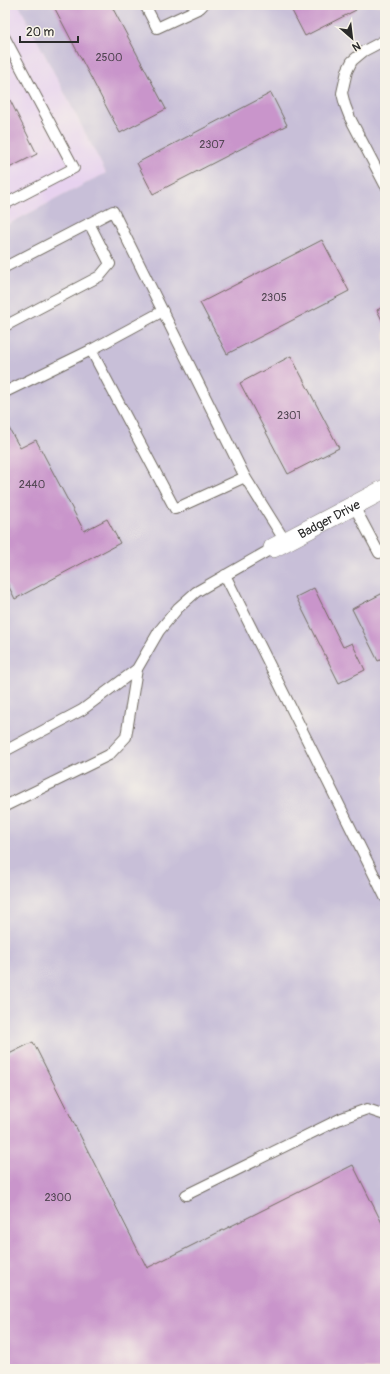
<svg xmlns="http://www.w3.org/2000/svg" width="390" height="1374" viewBox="0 0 390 1374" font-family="Pangolin,sans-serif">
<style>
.built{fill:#e7d2ef}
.industrial{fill:#c8bfd8}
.building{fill:#c995cb}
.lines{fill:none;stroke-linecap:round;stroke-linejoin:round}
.lane-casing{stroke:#716b62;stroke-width:12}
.street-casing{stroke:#716b62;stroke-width:20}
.lane{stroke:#fff;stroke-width:10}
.street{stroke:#fff;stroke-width:19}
.labels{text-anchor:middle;stroke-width:4;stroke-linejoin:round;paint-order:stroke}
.number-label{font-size:11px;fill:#524653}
.street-label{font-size:13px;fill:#2b2b2b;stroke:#f7f3e8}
</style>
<rect width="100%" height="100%" fill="#f7f3e8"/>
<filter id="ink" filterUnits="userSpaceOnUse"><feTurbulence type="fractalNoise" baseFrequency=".025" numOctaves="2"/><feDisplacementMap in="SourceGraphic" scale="8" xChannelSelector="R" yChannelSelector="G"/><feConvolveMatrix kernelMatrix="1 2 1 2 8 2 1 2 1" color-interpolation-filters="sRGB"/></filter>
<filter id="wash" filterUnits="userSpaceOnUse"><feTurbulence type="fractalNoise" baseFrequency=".012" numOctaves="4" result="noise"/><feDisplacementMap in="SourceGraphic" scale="16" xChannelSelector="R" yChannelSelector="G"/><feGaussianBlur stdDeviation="0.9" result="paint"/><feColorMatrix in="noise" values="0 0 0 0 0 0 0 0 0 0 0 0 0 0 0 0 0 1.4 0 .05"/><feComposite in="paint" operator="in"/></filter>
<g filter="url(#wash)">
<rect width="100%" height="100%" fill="#f4e2c9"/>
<path class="built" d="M5,5H19L106,173L5,226Z"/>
<path class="industrial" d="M19,5H385V1369H5V226L106,173Z"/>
<g id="blocks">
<g class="building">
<path d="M53,5H111L166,109L120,133Z"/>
<path d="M289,5H354L356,10L305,36Z"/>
<path d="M5,90L37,154L5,170Z"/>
<path d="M271,93L287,125L153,194L137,163Z"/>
<path d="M322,240L349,291L227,354L200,303Z"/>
<path d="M385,306V326L377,310Z"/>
<path d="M291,356L339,448L288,474L240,383Z"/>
<path d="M5,421L20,448L36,440L84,531L107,519L120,543L15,599L5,579Z"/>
<path d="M314,588L343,647L352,643L365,670L339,683L296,597Z"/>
<path d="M385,592V658L378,661L352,609Z"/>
<path d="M33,1042L147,1268L353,1165L385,1229V1369H5V1056Z"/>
</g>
</g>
</g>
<g filter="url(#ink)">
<use href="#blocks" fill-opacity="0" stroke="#716b62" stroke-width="1"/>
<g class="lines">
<defs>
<g id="lane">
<path d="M145,5L157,28L200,8L203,5"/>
<path d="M5,38L74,168L5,204"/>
<path d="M385,40L364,51L352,61L347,71L342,93L345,105L350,118L385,185"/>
<path d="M5,267L113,211L245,477L285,541"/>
<path d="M163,311L91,350L175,509L245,477"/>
<path d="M5,326L100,276L110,264L89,223"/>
<path d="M5,392L91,350"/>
<path d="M354,506L379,553L385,550"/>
<path d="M225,575L385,897"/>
<path d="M5,751L82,710L137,669L159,631L178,608L196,592L273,548"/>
<path d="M5,806L109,755L126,737L137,669"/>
<path d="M186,1195L342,1118L367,1109L385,1115"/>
</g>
<g id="street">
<path id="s1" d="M273,548L385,489"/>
</g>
</defs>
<use href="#lane" class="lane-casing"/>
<use href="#street" class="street-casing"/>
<use href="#lane" class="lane"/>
<use href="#street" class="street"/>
</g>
</g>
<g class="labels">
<g class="number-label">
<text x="109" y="61">2500</text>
<text x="212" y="148">2307</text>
<text x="274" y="301">2305</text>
<text x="289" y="419">2301</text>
<text x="32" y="488">2440</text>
<text x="58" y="1201">2300</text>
</g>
<g class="street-label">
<text dy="5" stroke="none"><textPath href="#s1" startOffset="63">Badger Drive</textPath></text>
</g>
</g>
<rect width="390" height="1374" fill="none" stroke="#f7f3e8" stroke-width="20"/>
<g transform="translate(352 38) rotate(152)" stroke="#f7f3e8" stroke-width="3" paint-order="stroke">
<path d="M0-3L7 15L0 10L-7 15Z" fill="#2b2b2b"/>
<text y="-6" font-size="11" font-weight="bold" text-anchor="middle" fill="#2b2b2b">N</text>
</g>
<path d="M20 36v6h58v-6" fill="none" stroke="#2b2b2b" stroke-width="2"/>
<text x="26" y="36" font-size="12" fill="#2b2b2b" stroke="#f7f3e8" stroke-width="3" paint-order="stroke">20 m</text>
</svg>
